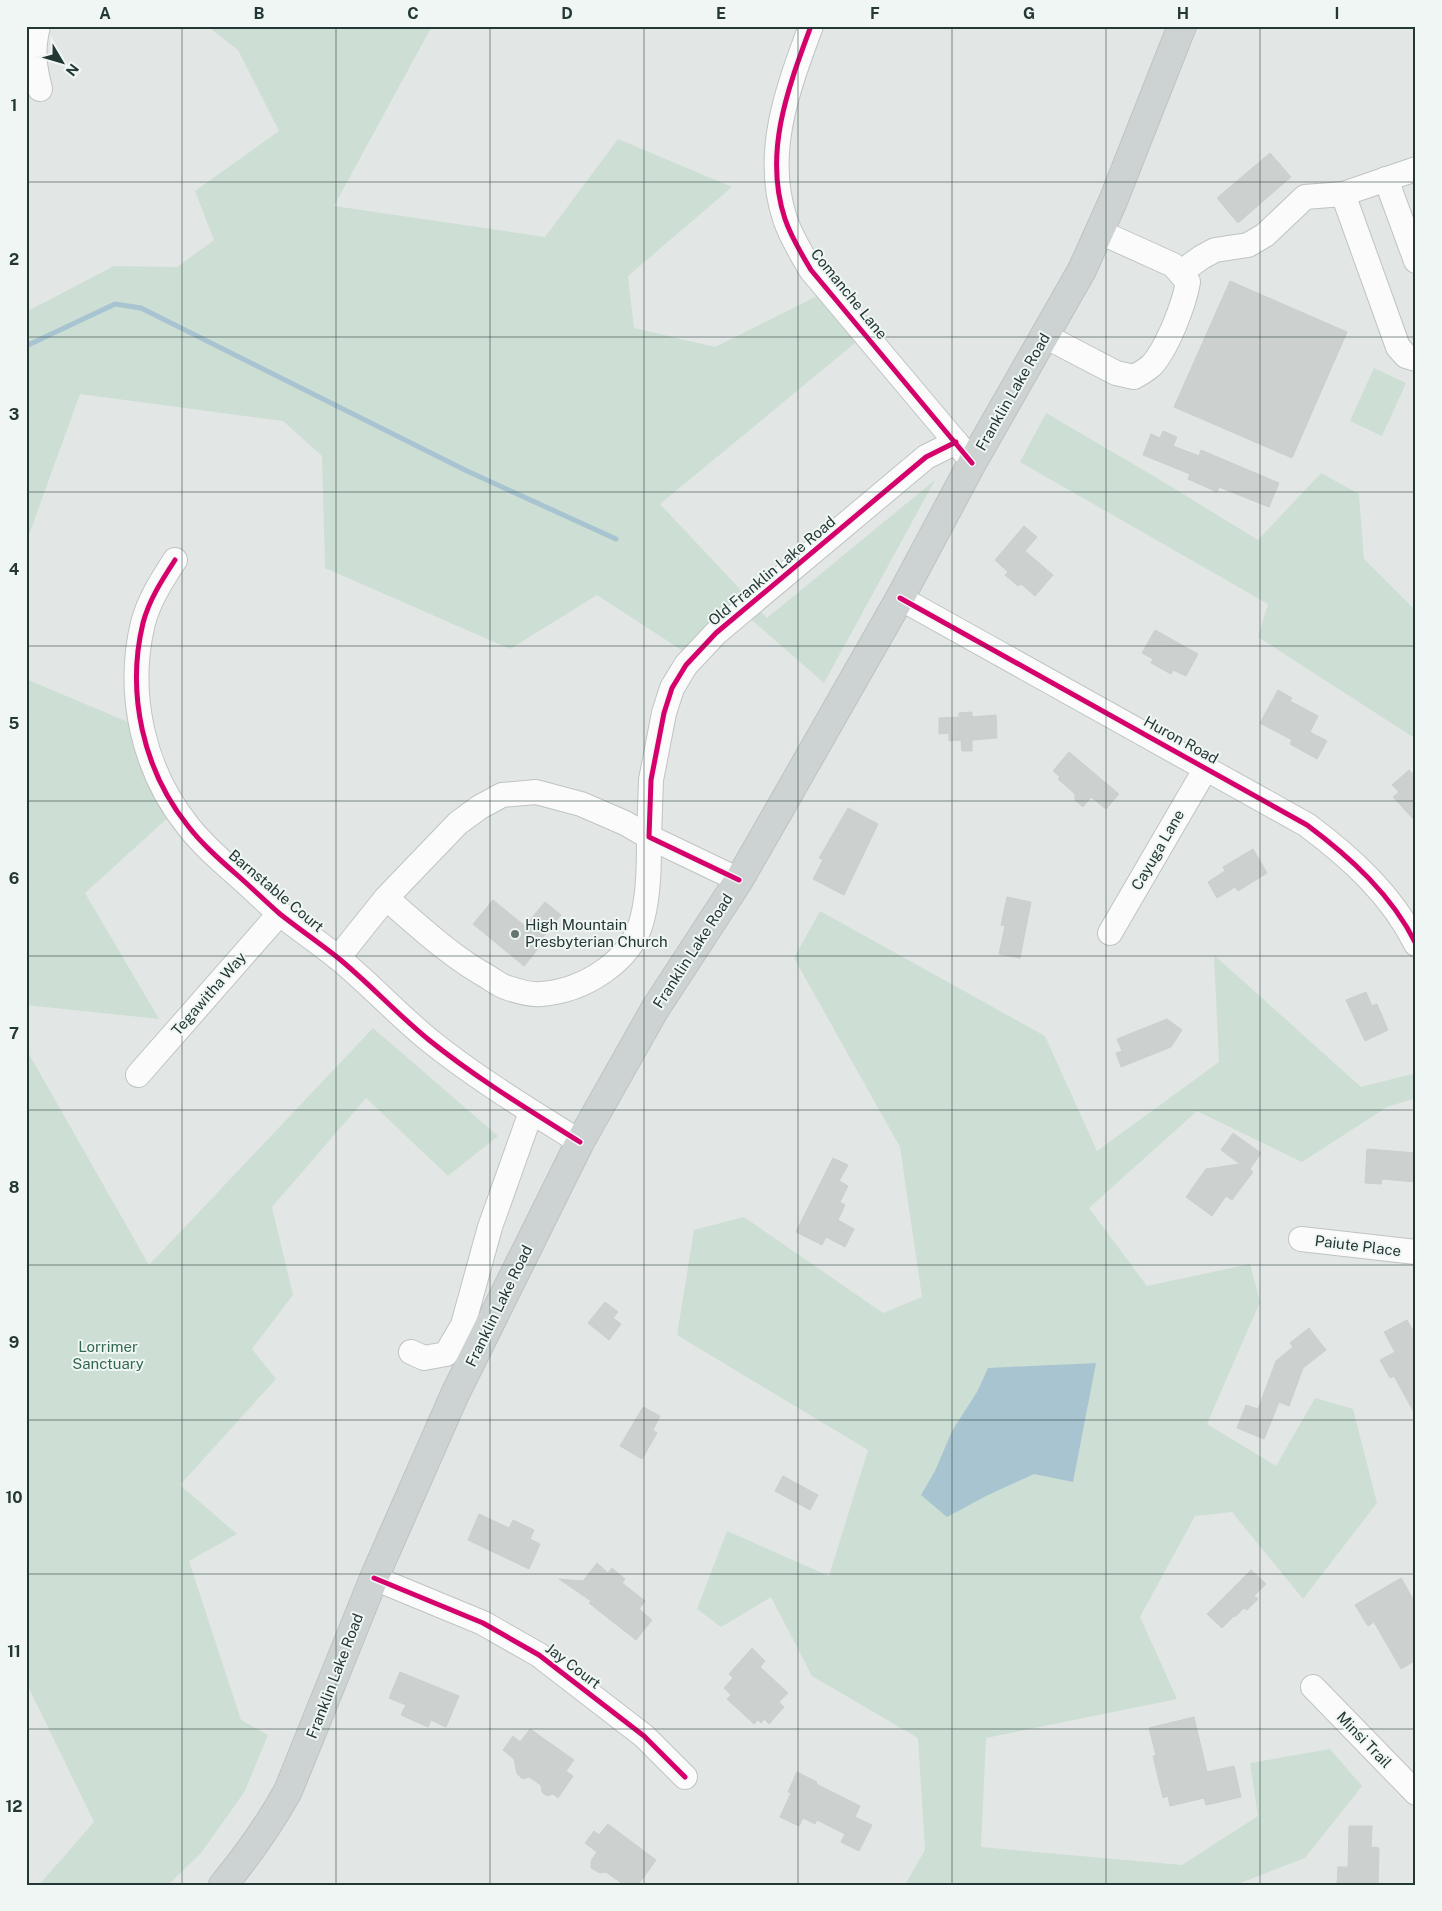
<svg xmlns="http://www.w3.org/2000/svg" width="1442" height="1911" viewBox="0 0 1442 1911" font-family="'Public Sans',sans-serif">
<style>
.green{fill:#cdded4}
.water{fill:#a7c4d0}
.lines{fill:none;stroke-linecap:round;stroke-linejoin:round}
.stream{stroke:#a7c4d0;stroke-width:5}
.building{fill:#ccd0cf;stroke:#cbcfce}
.minor-casing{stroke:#bfc4c2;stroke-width:26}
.major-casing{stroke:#bcc3c1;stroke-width:30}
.minor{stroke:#fbfbfb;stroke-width:24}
.major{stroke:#cdd3d2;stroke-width:28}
.cycleway-casing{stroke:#f0f6f4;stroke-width:8}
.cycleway{stroke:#d6006c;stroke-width:5}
.grid{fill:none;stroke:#233734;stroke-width:1;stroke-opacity:0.55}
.poi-dot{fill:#667572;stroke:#f0f6f4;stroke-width:2}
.labels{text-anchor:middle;stroke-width:4;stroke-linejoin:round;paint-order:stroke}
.street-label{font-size:15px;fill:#233734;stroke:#f0f6f4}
.poi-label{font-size:15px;fill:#233734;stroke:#f0f6f4;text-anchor:start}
.park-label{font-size:15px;fill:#326850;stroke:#f0f6f4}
.neatline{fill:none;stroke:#233734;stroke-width:2}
.grid-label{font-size:16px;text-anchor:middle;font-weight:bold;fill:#233734}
</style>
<rect width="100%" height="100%" fill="#e2e7e5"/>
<g class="green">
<path d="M207,26H432L334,206L545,237L618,139L732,187L628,276L634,328L715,347L833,288L866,334L660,504L767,618L935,480L824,683L736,606L686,653L597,595L510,649L325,568L322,456L283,421L80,394L26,543V312L114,266L177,267L214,240L195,191L279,131L238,50Z"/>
<path d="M1374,368L1406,383L1382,436L1350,421Z"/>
<path d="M1046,413L1157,478L1258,540L1321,473L1359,494L1364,559L1416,611V739L1258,637L1268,604L1020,462Z"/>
<path d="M26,679L142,728L172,814L85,893L159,1019L26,1005Z"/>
<path d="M820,911L1045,1036L1097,1151L1219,1062L1214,955L1361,1087L1416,1073V1098L1387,1107L1302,1162L1197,1111L1089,1208L1147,1286L1250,1264L1260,1302L1207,1424L1276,1466L1315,1398L1353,1409L1377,1503L1303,1599L1232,1512L1195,1516L1140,1617L1177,1699L986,1738L981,1847L1182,1865L1258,1816L1250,1763L1330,1749L1362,1786L1305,1858L1235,1885H905L925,1850L918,1738L812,1676L771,1597L721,1627L697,1609L727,1531L829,1576L868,1450L677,1335L694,1230L744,1217L883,1313L922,1297L900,1147L794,958Z"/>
<path d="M373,1028L498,1136L448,1176L366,1098L272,1207L293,1295L252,1349L276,1379L180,1485L237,1534L189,1561L241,1720L268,1735L245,1791L201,1853L168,1885H39L94,1822L26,1682V1049L149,1265Z"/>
</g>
<path class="water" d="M1096,1363L1073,1482L1034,1474L986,1496L947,1517L921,1495L935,1471L952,1431L977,1392L988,1368Z"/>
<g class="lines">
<path class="stream" d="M26,346L115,304L141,308L467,471L616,539"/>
</g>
<g class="building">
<path d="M1270,153L1291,177L1238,223L1217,198Z"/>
<path d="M1230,281L1347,332L1292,458L1174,407Z"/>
<path d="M1163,431L1177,437L1173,446L1199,456L1201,450L1279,483L1269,507L1219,487L1217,492L1188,479L1190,474L1143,455L1151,434L1160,438Z"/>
<path d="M1024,526L1037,537L1025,551L1053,575L1035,596L1021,584L1018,586L1005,575L1008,572L995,560Z"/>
<path d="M1155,630L1198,654L1186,676L1173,670L1171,674L1151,663L1153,659L1142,653Z"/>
<path d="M1278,690L1292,698L1290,701L1318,716L1310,732L1327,741L1317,759L1290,744L1292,740L1260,723Z"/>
<path d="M972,712V717L996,715L997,738L972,740V751H962L961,740L949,741V733L939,734V718L959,717V713Z"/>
<path d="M1069,752L1119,794L1106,809L1091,797L1083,807L1075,800V794L1058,779L1060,777L1053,771Z"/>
<path d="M1409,770L1416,777V822L1393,797L1399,792L1392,785Z"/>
<path d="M848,808L878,824L844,895L813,879L823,860L819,858Z"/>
<path d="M1253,849L1267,873L1238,891L1235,887L1217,898L1208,882L1225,871L1223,867Z"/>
<path d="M1007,897L1031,902L1020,958L999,954L1005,926L1001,925Z"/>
<path d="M493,900L525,926L545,902L561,915L539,942L542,944L524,966L473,924Z"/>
<path d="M1366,992L1372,1006L1377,1004L1388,1030L1365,1041L1346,1000Z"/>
<path d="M1167,1019L1182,1030L1171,1047L1121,1067L1116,1053L1122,1051L1117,1039Z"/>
<path d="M1233,1133L1261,1153L1250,1169L1253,1172L1232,1200L1226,1196L1212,1216L1186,1197L1206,1169L1240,1164L1221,1150Z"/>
<path d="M1367,1149L1416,1153V1182L1382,1179L1381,1184L1365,1183Z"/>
<path d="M833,1158L848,1165L839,1181L848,1186L840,1202L845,1205L838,1220L854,1229L845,1247L826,1237L822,1245L796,1232Z"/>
<path d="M605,1302L618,1312L613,1318L621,1324L609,1340L588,1323Z"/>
<path d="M1407,1320L1416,1336V1416L1394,1376L1390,1378L1380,1360L1395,1352L1384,1332Z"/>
<path d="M1309,1328L1326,1350L1303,1368L1289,1406L1279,1402L1264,1439L1237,1428L1246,1405L1258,1409L1276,1361L1293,1347L1290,1343Z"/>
<path d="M643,1407L660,1416L653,1430L657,1433L642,1459L620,1446Z"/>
<path d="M783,1476L818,1495L810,1510L775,1491Z"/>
<path d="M479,1514L509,1528L513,1520L534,1530L530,1539L540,1544L529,1569L468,1540Z"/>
<path d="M597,1563L608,1573L612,1568L625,1579L622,1583L645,1601L639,1609L652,1620L636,1640L589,1603L591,1601L559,1579L583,1581Z"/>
<path d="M1251,1570L1266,1584L1254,1596L1258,1599L1247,1610L1244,1608L1235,1617L1234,1616L1222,1628L1207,1614Z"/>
<path d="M1401,1578L1416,1604V1660L1401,1669L1374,1622L1368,1626L1355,1605Z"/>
<path d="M752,1648L765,1661L760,1667L788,1693L779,1702L784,1707L769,1724L764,1719L761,1723L758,1720L754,1724L727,1699L731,1695L724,1688L733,1678L729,1674Z"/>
<path d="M400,1672L459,1696L446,1727L431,1720L428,1727L401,1715L406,1705L389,1698Z"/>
<path d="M1194,1717L1207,1772L1234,1766L1241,1797L1206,1805L1204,1798L1170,1806L1168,1796L1163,1798L1153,1756L1156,1755L1149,1728Z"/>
<path d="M530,1729L574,1760L566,1771L573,1776L558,1798L553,1794L547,1796L542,1792L541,1785L529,1777L523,1779L517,1774L514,1759L503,1750L513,1736L520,1742Z"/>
<path d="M797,1772L817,1782L816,1784L860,1806L855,1817L872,1825L859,1851L841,1842L845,1834L817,1820L815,1824L803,1818L799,1826L780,1817L791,1793L788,1792Z"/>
<path d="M608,1824L656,1860L638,1885H624L606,1872L600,1873L591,1868V1861L597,1852L585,1843L594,1831L599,1835Z"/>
<path d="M1349,1826H1372L1371,1847L1379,1848L1378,1885H1337L1338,1867H1348Z"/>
</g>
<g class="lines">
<defs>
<g id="minor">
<path d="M38,26C32,50 34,65 40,89"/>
<path d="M811,26C788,88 763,153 785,219C791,237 801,253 811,270L965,453"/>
<path d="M1386,179L1416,261"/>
<path d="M1343,194L1398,347L1406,356L1416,359"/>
<path d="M1181,272L1202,257L1215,250L1248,245L1265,235L1305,197L1343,194L1416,169"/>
<path d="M1045,336L1116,373L1134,377C1140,374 1146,370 1151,366C1167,349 1184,305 1188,282L1173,265L1100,232"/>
<path d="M175,560C162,580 149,600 143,623C126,693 143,770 188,826C202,844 219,859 236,874C251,887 265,901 280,914C299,929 318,942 337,957C369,983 397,1014 429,1040C476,1078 529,1110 580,1142"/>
<path d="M900,598L1307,825C1350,857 1392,895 1416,944"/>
<path d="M739,880L649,837L651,780L664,713L672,688L686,665L716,633L926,457L956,442"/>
<path d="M1110,933L1206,768"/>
<path d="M338,958L386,898L458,823L480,807L502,795L536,792L581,804L625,823L649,837C649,864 649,893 642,920C631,962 583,991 541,994C532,995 517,991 508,988C501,986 494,981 488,977C450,956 419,926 386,898"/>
<path d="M138,1075L280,913"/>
<path d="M1301,1239L1416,1252"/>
<path d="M411,1352L424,1358L446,1354L463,1325L490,1227L531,1112"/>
<path d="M374,1578L483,1623L539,1655L644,1736L685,1777"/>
<path d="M1313,1687L1416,1793"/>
</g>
<path id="major" d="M223,1885C248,1855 269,1825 288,1791L374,1578L455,1394L580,1142L655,1009L739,880L774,819L900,598L972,463L1082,270L1113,201L1182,26"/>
</defs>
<use href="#minor" class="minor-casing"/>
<use href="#major" class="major-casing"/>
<use href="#minor" class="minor"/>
<use href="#major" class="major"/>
<defs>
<g id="cycleway">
<path d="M811,26C788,88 763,153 785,219C791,237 801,253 811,270L972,463"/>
<path d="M175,560C162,580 149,600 143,623C126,693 143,770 188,826C202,844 219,859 236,874C251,887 265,901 280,914C299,929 318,942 337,957C369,983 397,1014 429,1040C476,1078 529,1110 580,1142"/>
<path d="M900,598L1307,825C1350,857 1392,895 1416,944"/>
<path d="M739,880L649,837L651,780L664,713L672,688L686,665L716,633L926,457L956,442"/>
<path d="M374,1578L483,1623L539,1655L644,1736L685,1777"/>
</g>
</defs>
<use href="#cycleway" class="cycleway-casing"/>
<use href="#cycleway" class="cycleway"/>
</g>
<path class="grid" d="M182,26V1885M336,26V1885M490,26V1885M644,26V1885M798,26V1885M952,26V1885M1106,26V1885M1260,26V1885M26,182H1416M26,337H1416M26,492H1416M26,646H1416M26,801H1416M26,956H1416M26,1110H1416M26,1265H1416M26,1420H1416M26,1574H1416M26,1729H1416"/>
<circle class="poi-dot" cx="515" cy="934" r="5"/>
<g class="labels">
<g class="street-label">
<text transform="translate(849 294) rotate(51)" y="5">Comanche Lane</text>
<text transform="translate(1013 392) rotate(-60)" y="5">Franklin Lake Road</text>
<text transform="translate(772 571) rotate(-40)" y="5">Old Franklin Lake Road</text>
<text transform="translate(1181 740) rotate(29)" y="5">Huron Road</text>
<text transform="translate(1158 850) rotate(-60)" y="5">Cayuga Lane</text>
<text transform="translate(276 891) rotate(40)" y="5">Barnstable Court</text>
<text transform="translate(693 951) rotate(-57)" y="5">Franklin Lake Road</text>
<text transform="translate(209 994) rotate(-49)" y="5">Tegawitha Way</text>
<text transform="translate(1358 1246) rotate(7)" y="5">Paiute Place</text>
<text transform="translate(499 1306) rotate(-64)" y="5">Franklin Lake Road</text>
<text transform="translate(573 1666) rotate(37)" y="5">Jay Court</text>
<text transform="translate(335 1676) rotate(-69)" y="5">Franklin Lake Road</text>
<text transform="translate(1364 1740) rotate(46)" y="5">Minsi Trail</text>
</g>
<g class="poi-label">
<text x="525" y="930">High Mountain<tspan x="525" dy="17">Presbyterian Church</tspan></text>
</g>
<g class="park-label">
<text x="108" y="1352">Lorrimer<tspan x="108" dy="17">Sanctuary</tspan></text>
</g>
</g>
<rect width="1442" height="1911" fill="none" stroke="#f0f6f4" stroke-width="55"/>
<g transform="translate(62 62) rotate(128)" stroke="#f0f6f4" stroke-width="4" paint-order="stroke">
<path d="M0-4L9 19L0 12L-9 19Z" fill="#233734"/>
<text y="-8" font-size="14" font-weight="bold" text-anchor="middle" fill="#233734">N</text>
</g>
<rect x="28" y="28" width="1386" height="1856" class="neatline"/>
<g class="grid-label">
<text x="105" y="19">A</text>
<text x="259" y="19">B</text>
<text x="413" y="19">C</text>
<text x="567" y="19">D</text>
<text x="721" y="19">E</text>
<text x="875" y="19">F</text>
<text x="1029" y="19">G</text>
<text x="1183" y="19">H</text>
<text x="1337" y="19">I</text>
<text x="14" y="111">1</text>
<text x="14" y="265">2</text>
<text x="14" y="420">3</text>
<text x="14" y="575">4</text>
<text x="14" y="729">5</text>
<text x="14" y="884">6</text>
<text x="14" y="1039">7</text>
<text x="14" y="1193">8</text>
<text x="14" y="1348">9</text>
<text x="14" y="1503">10</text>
<text x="14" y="1657">11</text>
<text x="14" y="1812">12</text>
</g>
</svg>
